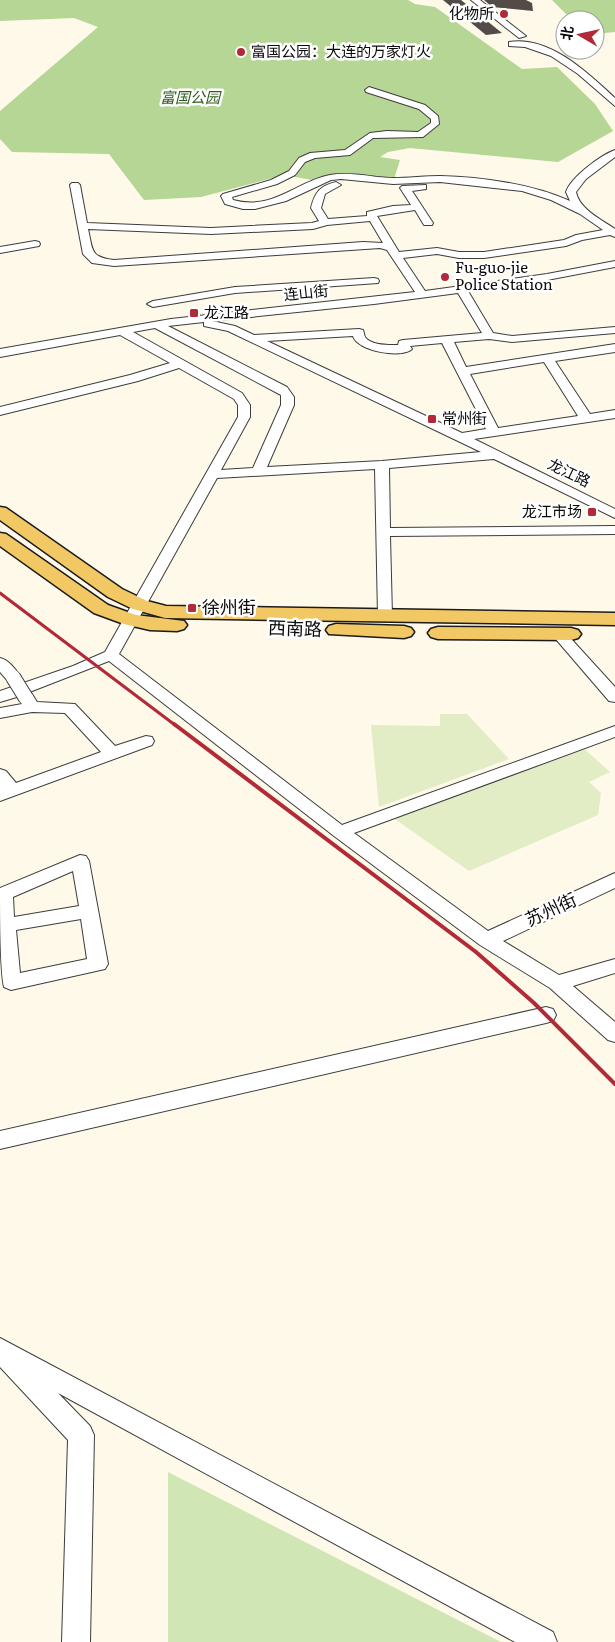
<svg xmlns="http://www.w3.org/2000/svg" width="615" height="1642" viewBox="0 0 615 1642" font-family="Literata,'Noto Sans SC',serif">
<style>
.green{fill:#d0e6b4}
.forest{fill:#b5d694}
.pitch{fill:#e2edc6}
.building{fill:#524b47}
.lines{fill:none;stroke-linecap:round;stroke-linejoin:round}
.minor-casing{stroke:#3d3d3d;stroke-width:2}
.major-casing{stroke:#1b1b1b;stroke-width:3}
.minor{fill:#fff;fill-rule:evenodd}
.major{fill:#f2c864;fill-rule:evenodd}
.rail-far1{stroke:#b22a37;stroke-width:3}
.rail{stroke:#b22a37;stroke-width:4}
.minor-bridge-casing{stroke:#3d3d3d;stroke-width:16;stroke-linecap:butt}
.minor-bridge{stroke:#fff;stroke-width:14}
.poi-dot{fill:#b22a37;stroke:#fff;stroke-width:2}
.labels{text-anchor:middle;stroke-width:5;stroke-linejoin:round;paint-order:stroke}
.far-poi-label{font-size:15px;fill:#0a0a0a;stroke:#fff;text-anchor:start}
.far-park-label{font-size:15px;font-style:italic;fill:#2f5d1f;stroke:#fff}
.far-street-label{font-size:15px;fill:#0a0a0a;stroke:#fff}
.poi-label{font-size:18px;fill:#0a0a0a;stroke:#fff;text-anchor:start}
.street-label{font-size:18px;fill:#0a0a0a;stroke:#fff}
</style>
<rect width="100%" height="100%" fill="#fef9e8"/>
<path class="green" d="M168,1472L501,1642H168Z"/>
<g class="forest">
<path d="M0,0H408L415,4L435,7L522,69L557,67L595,104L613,131L558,162L410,148L388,152L380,157L400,160L394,179L338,174L312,180L284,175L201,197L144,200L109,154L12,152L0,139V111L98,27L74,18L0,21Z"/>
<path d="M552,0H615V32L595,34V20H572Z"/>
</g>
<g class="pitch">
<path d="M440,714H467L509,759L379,807L371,725L440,726Z"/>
<path d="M580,745L610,772L589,782L601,793L598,815L469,871L392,817Z"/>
</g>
<g class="building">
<path d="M443,0H461L502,33L486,35Z"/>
<path d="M484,0H526L532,3L533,11L492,7Z"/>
</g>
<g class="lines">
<defs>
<g id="minor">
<path d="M471,0H480L526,36L519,38Z"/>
<path d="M509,42C549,35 588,73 615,98V106L578,74L551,56L525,47L509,46Z"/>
<path d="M369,87L425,105L438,116L439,124L423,137L373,138L350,155L315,158L305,162L295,175L277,184L232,197L233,200C273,211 295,182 330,175C351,171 373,178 394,178C409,178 425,176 440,176C481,177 532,184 570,201L566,192C571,177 601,155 615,150V157L586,179L576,192C579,209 602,220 615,229V237L610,235L582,240L566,246L484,258H459L437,254L403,258L425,291L547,274L615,261V267L547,280L468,291L493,333L512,336L615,327V333L512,342L489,339L454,342L466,367L615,344V352L555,361L590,414L615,410V418L474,439L615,509V518L494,459L389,468L390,528L615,526V534L390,536L392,616L390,619H380L378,616L375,469L217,478L119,654L342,825L615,726V737L354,833L488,931L615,873V888L503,941L559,975L615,959V973L573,986L615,1022V1042L608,1040L550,988L480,945L334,836L109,661L27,693L32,694L37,702L75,704L115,746L146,736L152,737L154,741L152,745L0,801V769L6,771L16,783L101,752L65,713L32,712L0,718V708L22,704L18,698L20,696L0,702V691L73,666L105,652L238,417V405L234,399L179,368L138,381L0,415V407L130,375L170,363L120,335L0,357V349L171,319L415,292L387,250L380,248L114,266L92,263L83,254L70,185L72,183H78L80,185L87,223L211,228L312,223L319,221L311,208C315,192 320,186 336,182L341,185L325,194L321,208L328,219L367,216V212L393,206L411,205L400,188L402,186L426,185V189L412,191L433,223L432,225H424L415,210L377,216L399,252L437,248L459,252H484L564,240L576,235L603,230L580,214L551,200L522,191L440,182L393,184L341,179L331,180L286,201L255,209H243L225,204L221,196L223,194L271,180L289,171L299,158L310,153L345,150L370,133L387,131L418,132L431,123V119L419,109L366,92L365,90ZM370,221L383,243L363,242L114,260C90,257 93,251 88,229L211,234L313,229L327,225ZM458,293L482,333L403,340L399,341L398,345C390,345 371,346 365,337C364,335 364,332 363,330L359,329L254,335L235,326L212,321L374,304ZM204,322V326L228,331L481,452L382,461L267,467L294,405V397L287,387L168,326ZM155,328L281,395V405L253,468L221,470L250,417V405L242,393L133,332ZM353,336C357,351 402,359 412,349L410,346L442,343L486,429L462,433L267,341ZM544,362L578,416L498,428L470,374Z"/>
<path d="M35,241L39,242L40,244L39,246L0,253V247Z"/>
<path d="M374,278L378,279L379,281L378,283L235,293L153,307L147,304L153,301L235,287Z"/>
<path d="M559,629L564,631L615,687V702L609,701L554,637L551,634L554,631Z"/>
<path d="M0,658C9,660 16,670 21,677L19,680H7L0,672Z"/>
<path d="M80,855L86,856L89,861L108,964L105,969L11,990L4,987C0,970 0,910 0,888ZM73,871L79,906L14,917L13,897ZM81,919L87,959L20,973L16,930Z"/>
<path d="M546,1007L553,1009L556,1015L553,1021L546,1023L0,1149V1131Z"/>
<path d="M0,1338L553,1632L557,1642H515L58,1393L90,1426L94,1435L90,1642H62L68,1440L0,1367Z"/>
</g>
<g id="major">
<path d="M0,507L6,508L122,589L147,601L166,606L615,613V625L165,618L133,609L108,597L0,520Z"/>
<path d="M0,533L6,534L108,605L136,615L184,621L187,625L184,629L177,631L150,630L124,624L94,613L0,546Z"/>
<path d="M336,624L404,626L411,628L414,632L411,636L404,638L329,634L326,630L329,626Z"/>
<path d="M438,627L571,628L578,630L581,634L578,638L571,640L438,639L431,637L428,633L431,629Z"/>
</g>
</defs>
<use href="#minor" class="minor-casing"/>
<use href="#major" class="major-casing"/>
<use href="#minor" class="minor"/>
<use href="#major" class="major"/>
<path class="rail-far1" d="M0,593L175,725"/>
<path class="rail" d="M174,724L476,952L534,1003L615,1084"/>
<defs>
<path id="minor-bridge" d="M13,677L26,698"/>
</defs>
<use href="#minor-bridge" class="minor-bridge-casing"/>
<use href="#minor-bridge" class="minor-bridge"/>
</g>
<g class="poi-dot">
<circle cx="504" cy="14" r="5"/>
<circle cx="241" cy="52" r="5"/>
<circle cx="445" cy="277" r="5"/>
<rect x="189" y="308" width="10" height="10" rx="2.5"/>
<rect x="427" y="414" width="10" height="10" rx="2.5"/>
<rect x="587" y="507" width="10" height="10" rx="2.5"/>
<rect x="187" y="603" width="10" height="10" rx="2.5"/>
</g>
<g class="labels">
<g class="far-poi-label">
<text x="494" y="19" text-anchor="end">化物所</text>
<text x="251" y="57">富国公园：大连的万家灯火</text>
<text x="455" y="273">Fu-guo-jie<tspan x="455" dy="17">Police Station</tspan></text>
<text x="204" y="318">龙江路</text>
<text x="442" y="424">常州街</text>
<text x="582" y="517" text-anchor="end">龙江市场</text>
</g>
<g class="far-park-label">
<text x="190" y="103">富国公园</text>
</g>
<g class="far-street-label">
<text transform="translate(306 293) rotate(-6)" y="5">连山街</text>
<text transform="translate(569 473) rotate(26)" y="5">龙江路</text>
</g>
<g class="poi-label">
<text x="202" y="614">徐州街</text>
</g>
<g class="street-label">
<text transform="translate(295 629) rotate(2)" y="6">西南路</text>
<text transform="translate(551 910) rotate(-25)" y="6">苏州街</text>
</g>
</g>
<g transform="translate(580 35) rotate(279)"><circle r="24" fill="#ffffff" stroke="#9d9d9d"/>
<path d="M0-4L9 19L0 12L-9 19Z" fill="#b22a37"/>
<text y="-8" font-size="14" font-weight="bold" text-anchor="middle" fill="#0a0a0a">北</text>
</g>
</svg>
